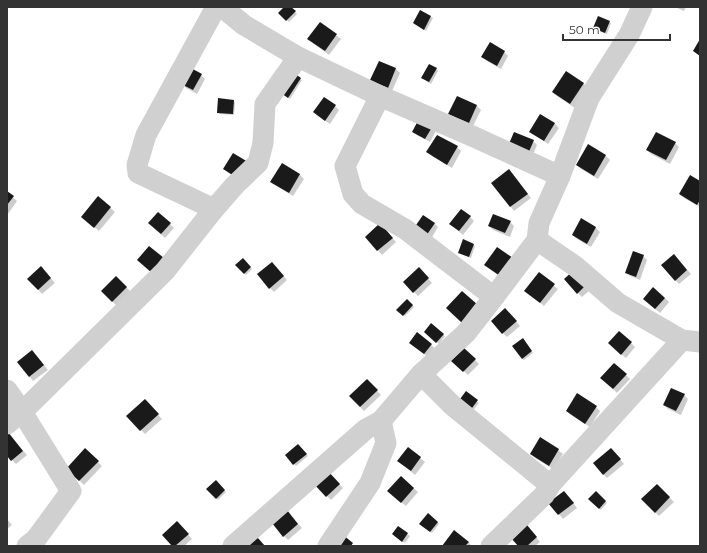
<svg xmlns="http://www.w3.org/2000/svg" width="707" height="553" viewBox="0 0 707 553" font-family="Montserrat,sans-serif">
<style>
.shadow{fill:#0003}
.building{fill:#1a1a1a}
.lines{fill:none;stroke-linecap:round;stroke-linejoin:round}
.minor{stroke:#d0d0d0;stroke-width:21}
</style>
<rect width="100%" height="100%" fill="#fff"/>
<g class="shadow">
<path d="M285,7H290L297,14L289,22L280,13Z"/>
<path d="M675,7H686L684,11Z"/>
<path d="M420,11L433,18L426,31L414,23Z"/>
<path d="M609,22L611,23L607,34L596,30L594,28Z"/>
<path d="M320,23L341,39L329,55L313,43Z"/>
<path d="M504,52L508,56L501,69L487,61L483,57Z"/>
<path d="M379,62L396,69L400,73L392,91L375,84Z"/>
<path d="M436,69L438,71L431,84L422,78Z"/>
<path d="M566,72L584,84L588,88L575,108L557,96L553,92Z"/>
<path d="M201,75L205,79L197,94L186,88L182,83Z"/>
<path d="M300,79L302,80L290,99L284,95Z"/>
<path d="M324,98L335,106L339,110L330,124L318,116L314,112Z"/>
<path d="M233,101L235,102L234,115L220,114L218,112Z"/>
<path d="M477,106L481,110L473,126L454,117L450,113Z"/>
<path d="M541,115L555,124L559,128L548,144L535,135L530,131Z"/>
<path d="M420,118L437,129L430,142L417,135L413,131Z"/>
<path d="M533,141L537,145L532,157L514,150Z"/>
<path d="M675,143L679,147L670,164L651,154L647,150Z"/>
<path d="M457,147L461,151L452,168L432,156L428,152Z"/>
<path d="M606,156L610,160L598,179L581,169L577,165Z"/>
<path d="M282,164L300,175L304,179L293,196L276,185L272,181Z"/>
<path d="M513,175L531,198L514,211L492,183Z"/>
<path d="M700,182V207L684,198L680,194Z"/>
<path d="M7,192L17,201L8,214H7Z"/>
<path d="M98,197L115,212L99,231L87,221Z"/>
<path d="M470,217L474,221L463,235L455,228Z"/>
<path d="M582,220L596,228L600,232L591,247L577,239L573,235Z"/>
<path d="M510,222L514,226L510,237L493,230L489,226Z"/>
<path d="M434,223L438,227L431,239L419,232Z"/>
<path d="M170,224L174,228L165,238L153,227Z"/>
<path d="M384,229L396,242L382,255L366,237Z"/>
<path d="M474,245L475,246L471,258L461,254L459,253Z"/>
<path d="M643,256L647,260L640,280L630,276L626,272Z"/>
<path d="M243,259L252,269L246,275L237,265Z"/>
<path d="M678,259L691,274L679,284L675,280Z"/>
<path d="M276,267L287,280L274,292L270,288Z"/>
<path d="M419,269L432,283L418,296L404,282Z"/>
<path d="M45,272L55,283L42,294L28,279Z"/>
<path d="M573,273L590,290L582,297L565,280Z"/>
<path d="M540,274L558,289L544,306L530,295Z"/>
<path d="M116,277L131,292L117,306L102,291Z"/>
<path d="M665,298L669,302L660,313L648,303Z"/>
<path d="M407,300L414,307L405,316L398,310Z"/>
<path d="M509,314L520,326L507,337L503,333Z"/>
<path d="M431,324L445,336L439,344L425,332Z"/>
<path d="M417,334L436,349L429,358L414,346Z"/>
<path d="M524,341L533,353L524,360L522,358Z"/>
<path d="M631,343L635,347L626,358L613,347Z"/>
<path d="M464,349L479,364L468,375L452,361Z"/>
<path d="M36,355L48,370L33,381L18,363Z"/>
<path d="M614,364L630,379L617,393L602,378Z"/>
<path d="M367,380L381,395L364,411L350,396Z"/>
<path d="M466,393L479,403L471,413Z"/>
<path d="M684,395L688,399L681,415L668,409L664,405Z"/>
<path d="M149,405L162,419L145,434L141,430Z"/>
<path d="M596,407L600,411L590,427L571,415L567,411Z"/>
<path d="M12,438L27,455L16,464L7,455Z"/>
<path d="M298,445L308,456L296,466L286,455Z"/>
<path d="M408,448L425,462L415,475L398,461Z"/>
<path d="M85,450L102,466L84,485L67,469Z"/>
<path d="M558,450L563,454L553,469L535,458L531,454Z"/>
<path d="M615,453L624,464L607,478L603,474Z"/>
<path d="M327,472L343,488L331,500L314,483Z"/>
<path d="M401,477L418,492L406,506L392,495Z"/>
<path d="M216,481L226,492L218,500L208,489Z"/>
<path d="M657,485L674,502L659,516L642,499Z"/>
<path d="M596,492L607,503L601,510L589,499Z"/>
<path d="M568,496L577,508L563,519L550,503Z"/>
<path d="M291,516L302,528L288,540L284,536Z"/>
<path d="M7,519L12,525L7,529Z"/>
<path d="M438,522L439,524L432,533L422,526Z"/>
<path d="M181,527L192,539L184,546H173Z"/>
<path d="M398,527L410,536L405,543L395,536Z"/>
<path d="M531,531L540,542L535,546H520Z"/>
<path d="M468,542L472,546H443Z"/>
</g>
<g class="building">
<path d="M284,7H291L296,11L286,21L278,13Z"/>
<path d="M420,10L431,16L424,30L413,23Z"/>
<path d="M598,16L610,21L605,33L593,28Z"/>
<path d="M320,22L337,34L325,51L307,39Z"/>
<path d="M700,39V56L693,51Z"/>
<path d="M490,42L505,51L497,66L481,57Z"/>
<path d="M379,61L396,68L388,88L370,80Z"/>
<path d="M429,64L437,68L429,82L421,78Z"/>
<path d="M189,67L202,74L193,90L181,84Z"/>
<path d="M566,71L584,83L570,104L552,92Z"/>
<path d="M294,73L301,78L288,98L281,93Z"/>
<path d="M457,96L477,105L469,123L448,114Z"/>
<path d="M324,97L336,105L325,121L313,112Z"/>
<path d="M218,98L234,100L233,114L217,113Z"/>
<path d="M540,114L555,123L544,141L529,132Z"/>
<path d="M420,117L434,124L425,139L412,132Z"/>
<path d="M514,132L534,140L528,154L508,146Z"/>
<path d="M656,132L676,142L666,160L646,150Z"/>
<path d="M437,135L458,146L447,165L426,152Z"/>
<path d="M588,144L606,155L594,176L576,165Z"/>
<path d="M233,153L248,162L237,178L223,169Z"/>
<path d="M282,163L300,174L289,193L270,182Z"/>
<path d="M509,169L528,194L510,207L491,183Z"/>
<path d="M690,175L700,181V200L697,205L679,194Z"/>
<path d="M7,191L14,196L7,205Z"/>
<path d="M98,196L111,207L94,228L81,217Z"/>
<path d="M461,209L471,216L459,231L449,224Z"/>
<path d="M158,212L171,223L161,234L148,223Z"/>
<path d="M493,214L511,221L505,233L488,226Z"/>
<path d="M423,215L435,223L426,236L414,228Z"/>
<path d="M581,218L596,227L587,244L572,235Z"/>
<path d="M380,223L393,238L377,251L365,237Z"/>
<path d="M463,239L474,244L469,257L458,253Z"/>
<path d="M149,246L164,258L152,273L137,260Z"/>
<path d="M497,247L513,258L500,276L484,265Z"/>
<path d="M633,251L644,255L636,277L625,273Z"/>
<path d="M674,254L687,270L675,281L661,265Z"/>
<path d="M243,258L251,267L244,274L235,265Z"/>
<path d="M272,262L284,276L269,289L257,274Z"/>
<path d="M41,266L51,278L38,290L27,279Z"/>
<path d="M419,267L429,278L413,293L403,282Z"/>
<path d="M573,271L586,285L577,294L564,279Z"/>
<path d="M539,272L555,284L540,303L524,291Z"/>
<path d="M116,276L127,287L112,302L101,291Z"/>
<path d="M653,287L665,298L655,309L643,299Z"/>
<path d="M462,291L478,305L462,323L446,308Z"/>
<path d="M407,299L413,305L403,316L396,310Z"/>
<path d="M505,308L517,321L502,334L491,321Z"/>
<path d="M431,323L444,334L436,343L424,332Z"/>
<path d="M619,331L632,342L621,355L608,343Z"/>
<path d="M417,332L432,344L424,354L409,343Z"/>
<path d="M523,338L532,351L522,359L512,346Z"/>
<path d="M464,348L476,359L463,372L451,361Z"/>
<path d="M32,350L44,365L29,377L17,362Z"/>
<path d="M614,363L627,374L613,389L600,378Z"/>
<path d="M367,379L378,390L360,407L349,396Z"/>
<path d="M671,388L685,394L676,411L663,405Z"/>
<path d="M466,391L478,400L469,412L457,403Z"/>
<path d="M577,393L597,406L585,424L566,411Z"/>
<path d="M145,399L159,414L140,431L126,416Z"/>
<path d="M8,432L23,451L11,461L7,456V433Z"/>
<path d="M540,437L559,449L549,466L530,454Z"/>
<path d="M298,444L307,454L293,465L285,455Z"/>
<path d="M408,447L421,457L411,471L397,461Z"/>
<path d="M85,448L99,461L79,481L66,469Z"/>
<path d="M611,448L621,459L603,475L593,463Z"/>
<path d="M327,470L340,484L326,497L313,483Z"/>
<path d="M401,476L414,488L401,503L387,491Z"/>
<path d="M216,480L225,490L216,499L206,489Z"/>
<path d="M657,484L670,497L655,513L641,499Z"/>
<path d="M564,491L574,503L558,515L548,503Z"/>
<path d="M596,491L606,501L599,509L588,499Z"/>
<path d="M287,510L298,524L283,537L272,523Z"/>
<path d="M428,513L438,522L430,532L419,524Z"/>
<path d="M177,521L189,534L175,546H172L162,535Z"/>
<path d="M527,525L537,537L527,546H518L512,539Z"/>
<path d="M398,526L408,533L402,542L392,534Z"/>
<path d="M454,530L469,542L465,546H442Z"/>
<path d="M343,535L353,543L351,546H335Z"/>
<path d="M257,537L265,546H248Z"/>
</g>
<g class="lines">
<g class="minor">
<path d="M222,7L244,25L298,57L380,96L472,136L560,176"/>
<path d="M380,96L345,166L353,194L362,204L405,229L494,297"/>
<path d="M214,209L138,173L137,165L146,135L216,7"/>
<path d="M537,240L575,266L618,303L682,340L700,342"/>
<path d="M421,374L452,405L550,485"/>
<path d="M7,390L22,412L71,491L36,539L27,546"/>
<path d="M7,424L22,412L165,271L214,209L235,185L258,163L263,143L265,104L298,57"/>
<path d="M233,546L366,429L381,421L421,374L466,333L494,297L537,240L539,223L560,176L589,98L629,35L642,7"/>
<path d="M328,546L370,483L386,443L381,421"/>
<path d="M491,546L544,495L550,485L682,340"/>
</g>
</g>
<rect width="707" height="553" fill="none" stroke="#333333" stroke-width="16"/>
<path d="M563 34v6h107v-6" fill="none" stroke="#333333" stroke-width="2"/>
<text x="569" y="34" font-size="12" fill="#333333" stroke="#ffffff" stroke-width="3" paint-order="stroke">50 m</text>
</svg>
